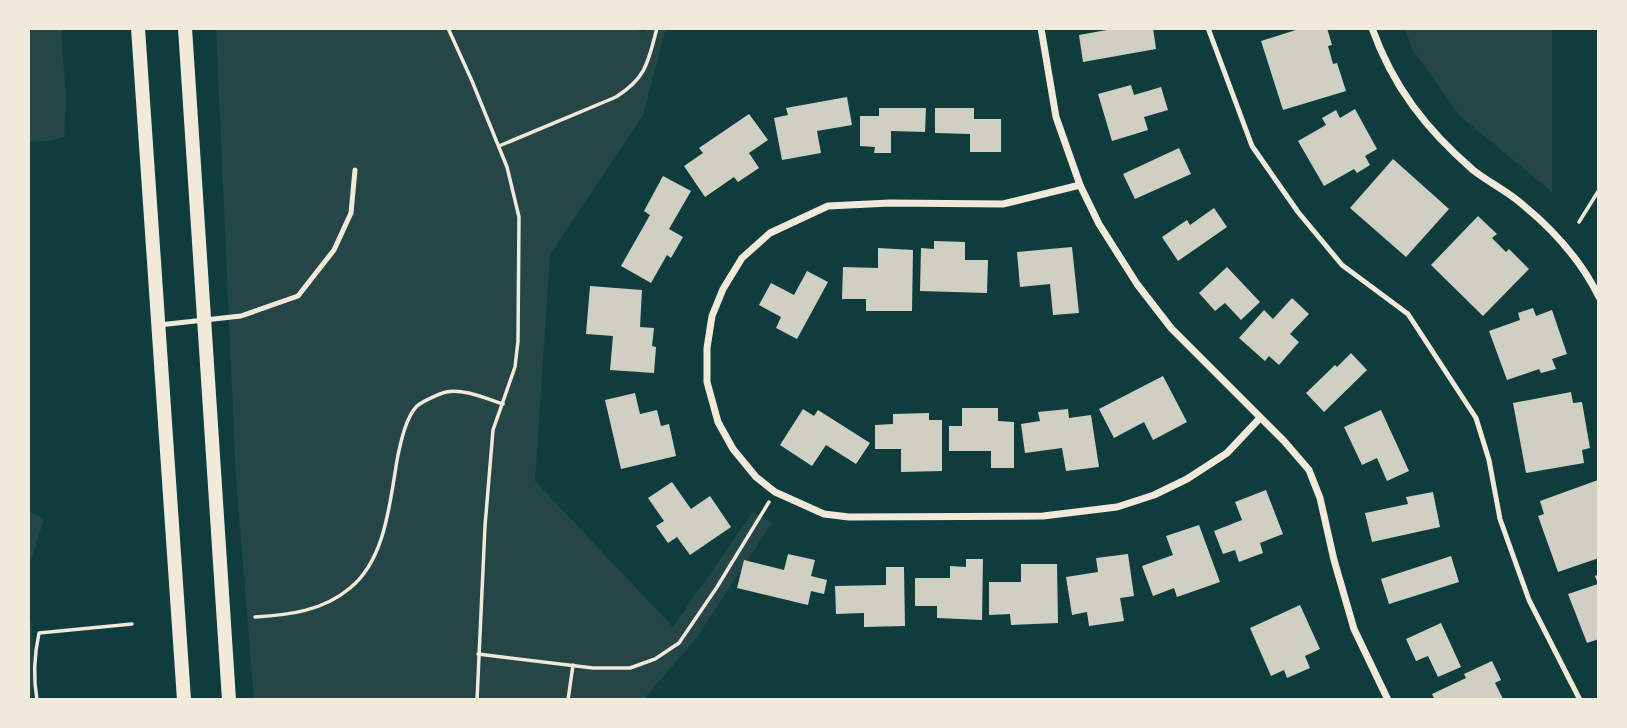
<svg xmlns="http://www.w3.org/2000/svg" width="1627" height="728" viewBox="0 0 1627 728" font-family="Cabin,sans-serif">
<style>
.green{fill:#244646}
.building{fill:#cfcfc3}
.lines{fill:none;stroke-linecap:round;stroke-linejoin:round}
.path{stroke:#f1e9da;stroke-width:3.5}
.service{stroke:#f1e9da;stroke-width:5}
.minor{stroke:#f1e9da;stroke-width:7}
.secondary{stroke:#f1e9da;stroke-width:14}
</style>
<rect width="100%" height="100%" fill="#0f3d3e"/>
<g class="green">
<path d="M28,28H61L66,100L64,137L51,141L28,142Z"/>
<path d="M216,28H633L644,33L646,28H666L643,115L550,254L535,481L673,627L753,512L772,523L695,640L643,700H254L236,479Z"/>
<path d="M1405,28H1552V192L1460,116L1412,49Z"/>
<path d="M28,511L44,519L28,569Z"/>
<path d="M28,606C34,630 35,676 31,700H28Z"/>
</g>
<g class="building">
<path d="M1118,28H1153L1156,49L1083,62L1079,35Z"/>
<path d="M1302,28H1327L1332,45L1328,46L1333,64L1337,63L1346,91L1283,110L1261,41Z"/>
<path d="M1131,85L1134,95L1161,87L1168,110L1144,117L1148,130L1112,141L1098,94Z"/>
<path d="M847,97L852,125L817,131L821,153L782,160L774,118L788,115L786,108Z"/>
<path d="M879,108H926L925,132L891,131V153H874L875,147L860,146V116H879Z"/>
<path d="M935,108H974V119H1001V152H970V134L935,133Z"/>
<path d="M1355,109L1377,149L1365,156L1370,165L1357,173L1354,169L1324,186L1298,141L1326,125L1322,118L1336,110L1340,118Z"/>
<path d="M749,114L768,140L749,153L759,168L738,182L734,177L705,197L684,166L703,153L699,148Z"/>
<path d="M1179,148L1191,174L1135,199L1123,174Z"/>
<path d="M1393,159L1449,209L1406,257L1350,208Z"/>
<path d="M663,176L691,191L669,229L683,237L671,258L667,255L651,283L621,266L650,215L644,211Z"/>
<path d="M1214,208L1227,227L1178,261L1162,237L1187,220L1190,225Z"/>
<path d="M1478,216L1497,234L1492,238L1506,252L1509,249L1529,269L1483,316L1431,265Z"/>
<path d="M934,241L965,242V260H988L987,293L920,291L921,248L934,249Z"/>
<path d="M1072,247L1079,313L1053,315L1050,284L1020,287L1017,252Z"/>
<path d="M878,248L913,250L912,311H866V299H842L843,267L878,268Z"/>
<path d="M1227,267L1260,302L1241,320L1225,303L1215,311L1199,293Z"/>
<path d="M807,271L828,282L797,339L776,328L781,317L759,305L771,283L794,295Z"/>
<path d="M590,286L642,290L640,327L654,328L652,346L656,347L654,373L610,370L613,336L586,334Z"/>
<path d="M1292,298L1309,314L1290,334L1299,342L1279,365L1269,356L1265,361L1239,338L1264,310L1273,319Z"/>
<path d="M1533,308L1536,316L1552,310L1567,354L1552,359L1556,369L1541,373L1539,369L1507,380L1489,331L1520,320L1518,313Z"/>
<path d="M1351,353L1367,370L1324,412L1306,393L1335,365L1337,367Z"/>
<path d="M1163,376L1187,422L1153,440L1144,422L1114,438L1099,409Z"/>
<path d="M1571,392L1573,403L1582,402L1590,448L1582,450L1584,463L1526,473L1513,403Z"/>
<path d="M635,393L640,414L657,410L661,426L669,424L676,456L621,469L605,400Z"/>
<path d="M962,408H998V421L1014,422V468H991V451H949V426H962Z"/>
<path d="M803,409L814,416L818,410L870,443L856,464L826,445L812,466L780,445Z"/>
<path d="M1068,409L1069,418L1091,415L1099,467L1066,471L1062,448L1025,453L1021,424L1040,421L1038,412Z"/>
<path d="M1381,410L1409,471L1387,481L1377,458L1362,465L1344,427Z"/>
<path d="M929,413V420H942V471L901,472V449H875V425L893,424V414Z"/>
<path d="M1598,480L1599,558L1558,572L1538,516L1544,514L1540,501Z"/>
<path d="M672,482L691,509L710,496L731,527L690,555L677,537L668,543L656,526L664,521L648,498Z"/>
<path d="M1266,490L1283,534L1260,543L1263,553L1239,562L1235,550L1223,554L1214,531L1242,520L1235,502Z"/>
<path d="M1433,492L1440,527L1372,542L1365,513L1408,504L1406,497Z"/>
<path d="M1199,525L1220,582L1177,597L1174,588L1153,596L1142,566L1173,555L1166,536Z"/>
<path d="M788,554L815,560L811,576L827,580L824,594L811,591L808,605L737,588L744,560L784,570Z"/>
<path d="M1128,554L1134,596L1120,598L1124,621L1089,626L1087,612L1072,615L1066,577L1098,572L1096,558Z"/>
<path d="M1451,556L1459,582L1389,604L1381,579Z"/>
<path d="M966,559H983L982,620L937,618V606H915V578H950V566L966,567Z"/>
<path d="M1021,564H1057L1058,623L1011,625L1010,614L989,615V582H1021Z"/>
<path d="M886,567H904L905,626L864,627V613L836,614L835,586L886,585Z"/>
<path d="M1599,574V639L1587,643L1568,594L1598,584L1595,576Z"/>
<path d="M1300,605L1320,649L1305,656L1310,668L1287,678L1284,670L1271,676L1250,628Z"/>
<path d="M1441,623L1461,667L1438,677L1428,656L1416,661L1406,639Z"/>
<path d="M1492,661L1501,680L1495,683L1503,699L1435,700L1432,694L1466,678L1464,674Z"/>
</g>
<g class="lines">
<g class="path">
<path d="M448,28L472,81L507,167L519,217L518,341L515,367L493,430L485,526L477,700"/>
<path d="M499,146L616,97C647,77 648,62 657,28"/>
<path d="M1579,222L1599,190"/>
<path d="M255,617C289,615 323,611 350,588C387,558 390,498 398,455C401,441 406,417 417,406C423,401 439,394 446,392C463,388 487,399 503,404"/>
<path d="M478,654L593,668H630L655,659L679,643L717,587L769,502"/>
<path d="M37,700C33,677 34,656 39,633L132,624"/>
<path d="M568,700L573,665"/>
</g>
<g class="service">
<path d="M1208,28L1252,146L1298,212L1342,265L1408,314L1476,418L1489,460L1500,519L1529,600L1580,700"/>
<path d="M159,325L241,316L298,296L334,250L351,213L355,170"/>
</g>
<g class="minor">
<path d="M1041,28L1056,117L1080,185L1099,224L1137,284L1171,328L1284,441L1309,470L1320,498L1334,560L1354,629L1388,700"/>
<path d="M1372,28C1393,87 1426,129 1473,170C1487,181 1503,189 1517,200C1551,227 1580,258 1599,297"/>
<path d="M1080,185L1003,204L890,203L828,206L770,233L742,258L723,289L712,316L707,348V382L718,422L733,449L756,477L775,492L824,514L849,517L1043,516L1117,507L1154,495L1187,479L1227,453L1260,418"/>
</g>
<g class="secondary">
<path d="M138,28L184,700"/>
<path d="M185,28L229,700"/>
</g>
</g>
<rect width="1627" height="728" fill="none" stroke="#f1e9da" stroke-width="60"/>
</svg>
